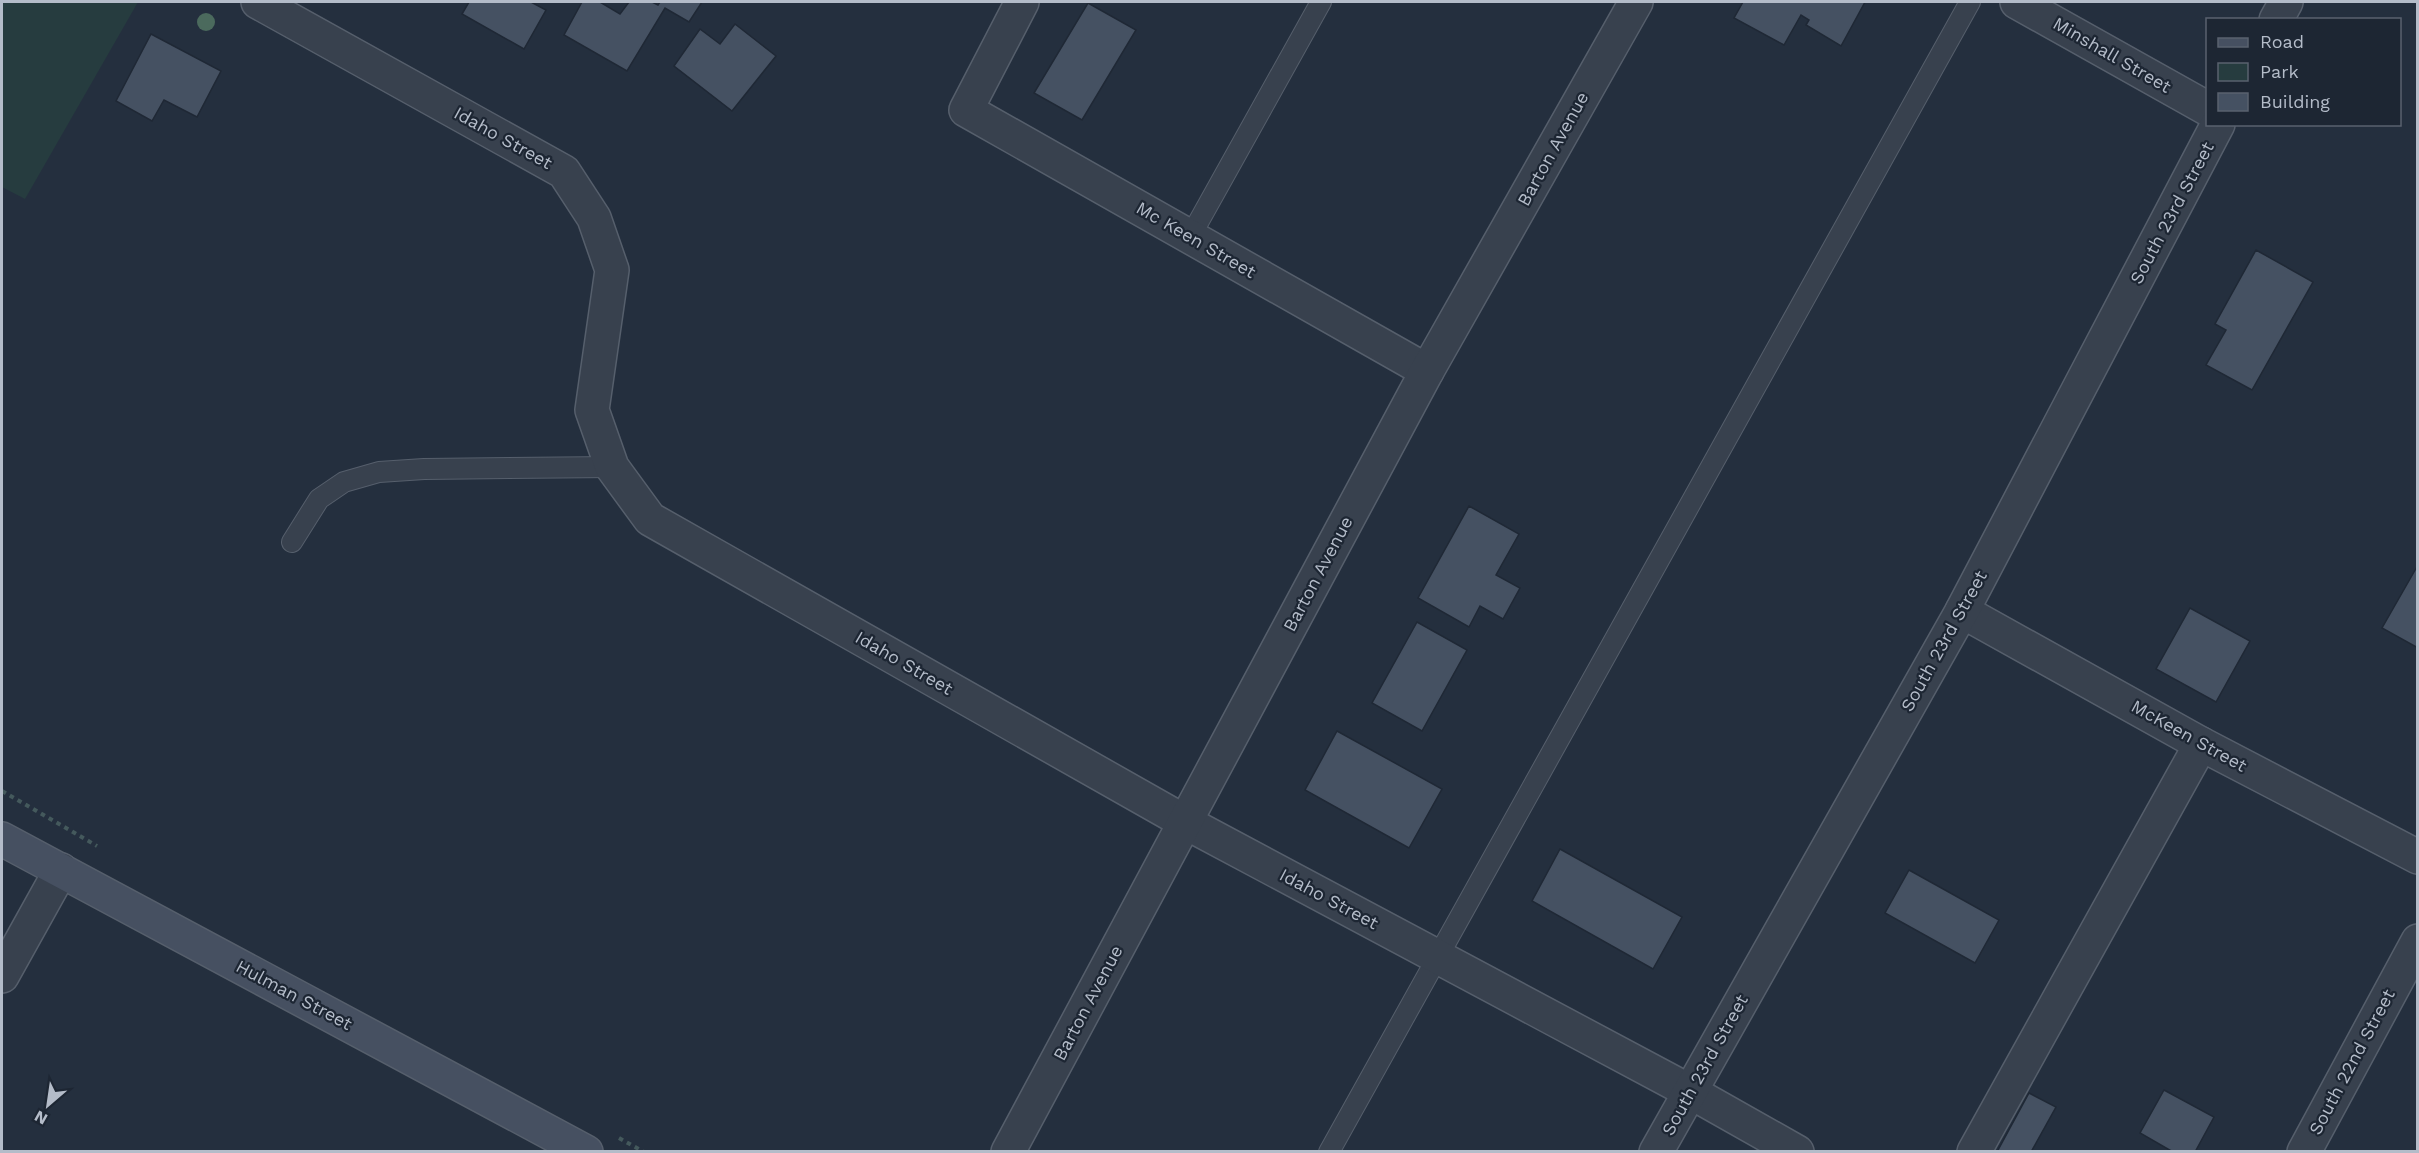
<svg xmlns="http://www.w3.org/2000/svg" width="2419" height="1153" viewBox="0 0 2419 1153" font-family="'Work Sans',sans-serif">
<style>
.green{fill:#263c3f}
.building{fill:#455162;stroke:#1f2835;stroke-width:1.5}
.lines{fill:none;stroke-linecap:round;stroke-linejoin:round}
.lane-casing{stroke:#565f6c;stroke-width:22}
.street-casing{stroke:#565f6c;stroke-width:36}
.secondary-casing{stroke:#565f6c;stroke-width:36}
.path{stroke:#44595c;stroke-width:4;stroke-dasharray:4.5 4.5;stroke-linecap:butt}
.lane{stroke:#38414e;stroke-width:20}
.street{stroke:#38414e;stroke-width:33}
.secondary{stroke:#465061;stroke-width:33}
.tree{fill:#4b6a5d}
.labels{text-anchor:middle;stroke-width:4.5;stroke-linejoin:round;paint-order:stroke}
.street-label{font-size:18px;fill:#b4bcc9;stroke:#1d2633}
</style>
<rect width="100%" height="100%" fill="#242f3e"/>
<path class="green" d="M2,2H138L25,199L2,187Z"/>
<g class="building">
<path d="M469,2H531L546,10L524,49L462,14Z"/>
<path d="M582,2H600L620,14L629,2H652L658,5L660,2H702L689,22L665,8L627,71L564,35Z"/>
<path d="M1743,2H1865L1841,46L1806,25L1809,20L1801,15L1784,45L1734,18Z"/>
<path d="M1088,3L1136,30L1082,120L1034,93Z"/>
<path d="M735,24L776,56L732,111L674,66L700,29L720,44Z"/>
<path d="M151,34L221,71L197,117L164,100L152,121L116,101Z"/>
<path d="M2256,250L2313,282L2252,390L2206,365L2226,330L2215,324Z"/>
<path d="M1469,506L1519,534L1496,575L1520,588L1503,619L1480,606L1469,627L1418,598Z"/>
<path d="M2418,565V648L2382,628Z"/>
<path d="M2190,608L2250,641L2216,702L2156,669Z"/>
<path d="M1417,622L1467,650L1422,731L1372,703Z"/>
<path d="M1337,731L1442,789L1409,848L1305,790Z"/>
<path d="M1560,849L1682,917L1653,969L1532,901Z"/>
<path d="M1909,870L1999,920L1975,963L1885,913Z"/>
<path d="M2164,1090L2214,1117L2195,1152H2173L2140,1133Z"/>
<path d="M2029,1093L2056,1107L2031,1152H1997Z"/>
</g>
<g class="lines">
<defs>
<g id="lane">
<path d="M1190,237L1321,2"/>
<path d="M292,542L319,499L344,482L379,472L424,469L612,467"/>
<path d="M1329,1152L1970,2"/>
</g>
<g id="street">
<path d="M258,2L564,172L594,218L612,270L592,410L612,467L650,519L1185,822L1689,1091L1797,1152"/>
<path d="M1022,2L966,110L1427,371"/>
<path d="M2017,2L2208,109"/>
<path d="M2276,20L2286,2"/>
<path d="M1962,611L2201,744L2418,857"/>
<path d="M2,976L61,870"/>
<path d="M1008,1152L1427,371L1636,2"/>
<path d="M1656,1152L1962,611L2218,124"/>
<path d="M1974,1152L2201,744"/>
<path d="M2304,1152L2418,941"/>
</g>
<path id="secondary" d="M2,839L586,1152"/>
</defs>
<use href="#lane" class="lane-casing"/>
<use href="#street" class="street-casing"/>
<use href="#secondary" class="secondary-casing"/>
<g class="path">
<path d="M2,791L97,846"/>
<path d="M619,1138L644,1152"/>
</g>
<use href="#lane" class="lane"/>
<use href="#street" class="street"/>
<use href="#secondary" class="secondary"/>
</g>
<circle class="tree" cx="206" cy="22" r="9"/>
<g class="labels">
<g class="street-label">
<text transform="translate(2112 55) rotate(30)" y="6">Minshall Street</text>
<text transform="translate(503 138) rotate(29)" y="6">Idaho Street</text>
<text transform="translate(1553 149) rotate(-61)" y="6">Barton Avenue</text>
<text transform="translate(2172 213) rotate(-62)" y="6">South 23rd Street</text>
<text transform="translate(1196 240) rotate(30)" y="6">Mc Keen Street</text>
<text transform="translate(1318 574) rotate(-62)" y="6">Barton Avenue</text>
<text transform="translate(1944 641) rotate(-61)" y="6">South 23rd Street</text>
<text transform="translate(904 663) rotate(30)" y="6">Idaho Street</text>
<text transform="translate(2189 736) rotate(29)" y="6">McKeen Street</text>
<text transform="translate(1329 899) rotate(28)" y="6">Idaho Street</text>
<text transform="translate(294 995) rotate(28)" y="6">Hulman Street</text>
<text transform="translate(1088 1003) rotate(-62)" y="6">Barton Avenue</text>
<text transform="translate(2352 1062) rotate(-62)" y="6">South 22nd Street</text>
<text transform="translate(1705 1065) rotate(-61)" y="6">South 23rd Street</text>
</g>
</g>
<rect width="2419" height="1153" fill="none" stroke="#b4bcc9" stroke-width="6"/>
<rect x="2206" y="18" width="195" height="108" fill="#1d2633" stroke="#59626f" stroke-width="1.5"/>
<rect x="2218" y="38" width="30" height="9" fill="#465061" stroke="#59626f" stroke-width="1.5"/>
<text x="2260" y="48" font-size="18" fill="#b4bcc9">Road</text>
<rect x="2218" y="63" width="30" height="18" fill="#263c3f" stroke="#59626f" stroke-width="1.5"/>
<text x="2260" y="78" font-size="18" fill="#b4bcc9">Park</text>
<rect x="2218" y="93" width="30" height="18" fill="#455162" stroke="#59626f" stroke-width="1.5"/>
<text x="2260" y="108" font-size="18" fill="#b4bcc9">Building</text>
<g transform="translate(48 1105) rotate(209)" stroke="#1d2633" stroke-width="4.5" paint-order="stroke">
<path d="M0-4.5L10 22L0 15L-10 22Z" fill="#b4bcc9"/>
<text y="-9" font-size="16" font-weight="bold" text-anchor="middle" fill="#b4bcc9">N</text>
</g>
</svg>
